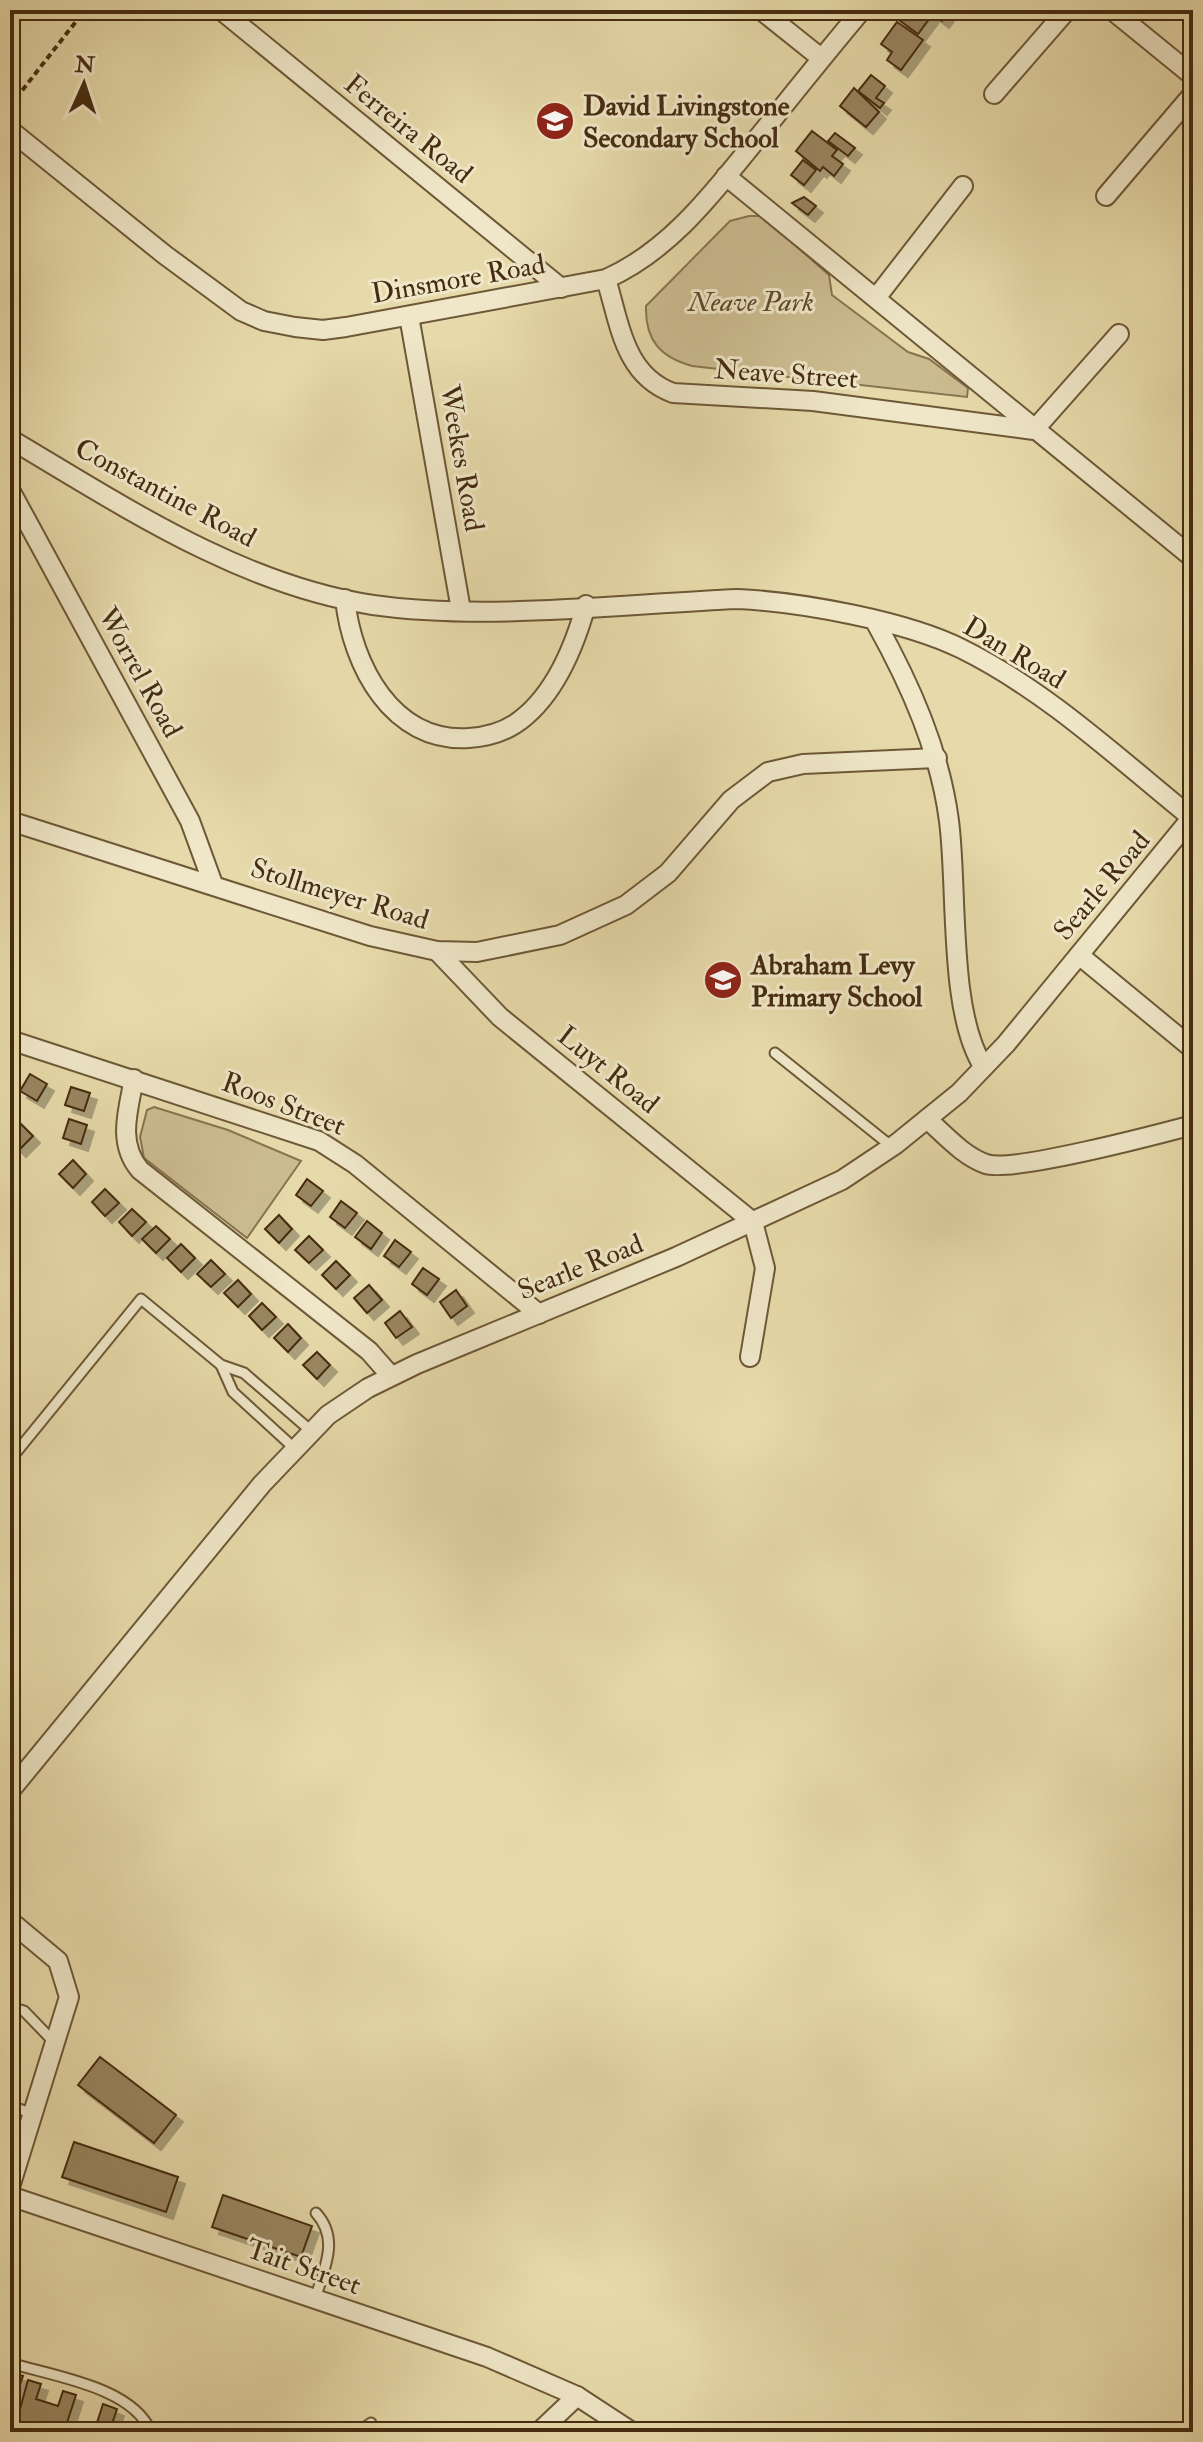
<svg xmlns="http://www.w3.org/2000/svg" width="1203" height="2442" viewBox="0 0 1203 2442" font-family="'IM FELL Double Pica',serif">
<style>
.green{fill:#cbbc90;stroke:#887450;stroke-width:2}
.building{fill:#998661;stroke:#452c11;stroke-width:2;filter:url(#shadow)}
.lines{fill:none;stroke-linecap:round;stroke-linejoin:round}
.lane-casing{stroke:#6e5837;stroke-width:13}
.street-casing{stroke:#6e5837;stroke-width:22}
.path{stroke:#452c11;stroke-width:4;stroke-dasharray:6 4;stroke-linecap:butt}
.lane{stroke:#efe7c8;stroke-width:9}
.street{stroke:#efe7c8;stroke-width:18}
.labels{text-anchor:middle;stroke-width:6;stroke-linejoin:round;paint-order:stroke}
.poi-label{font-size:28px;font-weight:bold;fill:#452c11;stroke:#efe7c8;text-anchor:start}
.street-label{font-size:28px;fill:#452c11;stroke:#efe7c8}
.park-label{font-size:28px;font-style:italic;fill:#60492a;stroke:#efe7c8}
</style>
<defs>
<filter id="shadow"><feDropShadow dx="7" dy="7" stdDeviation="0" flood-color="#0004"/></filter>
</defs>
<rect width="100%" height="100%" fill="#e7daaa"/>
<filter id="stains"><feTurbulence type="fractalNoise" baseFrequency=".0025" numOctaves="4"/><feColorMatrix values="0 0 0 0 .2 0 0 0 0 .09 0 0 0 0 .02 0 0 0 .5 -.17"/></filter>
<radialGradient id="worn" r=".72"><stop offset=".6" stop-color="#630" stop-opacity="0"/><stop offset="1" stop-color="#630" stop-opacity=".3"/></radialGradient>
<g class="green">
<path d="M749,216H762L829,275L832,295L908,352L929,359L968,388L967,397L692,366C660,357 645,340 646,306L730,221Z"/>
<path d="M154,1107L228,1130L301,1161L247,1238L144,1158L140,1137L147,1110Z"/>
</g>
<g class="building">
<path d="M907,10H950L942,21L933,14L918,34L899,20Z"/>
<path d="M897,22L923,40L901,70L887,60L892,52L881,44Z"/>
<path d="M871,75L885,86L876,98L884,103L880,108L858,91Z"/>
<path d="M854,88L879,112L866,127L840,106Z"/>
<path d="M812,131L837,150L832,156L843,164L834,176L823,167L820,171L796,151Z"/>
<path d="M835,133L855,148L848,156L828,141Z"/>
<path d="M803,160L816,170L804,185L791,175Z"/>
<path d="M804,197L816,206L808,215L792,203Z"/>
<path d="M30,1074L47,1084L37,1101L20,1091Z"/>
<path d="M71,1087L90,1093L84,1111L65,1105Z"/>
<path d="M69,1119L87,1125L81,1144L63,1138Z"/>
<path d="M19,1122L33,1136L19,1150L10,1141V1131Z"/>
<path d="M73,1160L86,1174L73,1188L59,1174Z"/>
<path d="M307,1179L323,1191L311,1206L296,1195Z"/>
<path d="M105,1189L119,1203L105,1216L92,1202Z"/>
<path d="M341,1201L357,1213L345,1228L330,1217Z"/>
<path d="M132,1209L146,1222L132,1236L119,1222Z"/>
<path d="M279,1215L292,1229L279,1243L265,1229Z"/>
<path d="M367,1221L382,1233L371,1249L355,1237Z"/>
<path d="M156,1226L170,1239L156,1253L142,1239Z"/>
<path d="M309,1236L323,1250L309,1263L295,1250Z"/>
<path d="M395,1240L411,1252L399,1267L384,1256Z"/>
<path d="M181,1244L195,1258L181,1272L167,1258Z"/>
<path d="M211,1260L225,1274L211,1287L197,1274Z"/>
<path d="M336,1261L350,1275L336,1289L322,1275Z"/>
<path d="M423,1268L439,1279L427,1295L412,1284Z"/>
<path d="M238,1280L251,1294L238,1307L224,1293Z"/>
<path d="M369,1285L382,1300L367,1313L354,1298Z"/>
<path d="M456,1290L467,1306L451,1318L440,1302Z"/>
<path d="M262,1303L276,1317L262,1330L249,1316Z"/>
<path d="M400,1311L412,1327L396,1338L385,1323Z"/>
<path d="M288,1324L301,1338L288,1352L274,1338Z"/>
<path d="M317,1352L330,1365L317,1379L303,1365Z"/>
<path d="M100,2057L176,2115L154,2143L78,2085Z"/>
<path d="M74,2142L178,2177L166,2212L62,2177Z"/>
<path d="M223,2195L312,2226L301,2257L212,2227Z"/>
<path d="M10,2372L23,2376L10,2413Z"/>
<path d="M28,2380L41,2384L36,2399L58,2406L63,2391L76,2395L64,2432L14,2431Z"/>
<path d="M103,2404L117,2409L112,2424L132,2432H94Z"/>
</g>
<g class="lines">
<defs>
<g id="lane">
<path d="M775,1053L891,1146"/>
<path d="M221,1365L233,1392L293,1447"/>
<path d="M10,1460L141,1299L221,1365L244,1373L310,1430"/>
<path d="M10,2007L24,2011L54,2042"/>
<path d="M10,2106L34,2114"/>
<path d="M315,2299C324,2269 340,2239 316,2213"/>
<path d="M10,2363C53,2376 133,2387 151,2432"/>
<path d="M358,2432L371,2423"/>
</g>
<g id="street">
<path d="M221,10L561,288"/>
<path d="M761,10L821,58"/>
<path d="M1112,10L1193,76"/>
<path d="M994,94L1067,10"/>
<path d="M10,130L165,255L241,311L264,321L295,327L323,330L346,327L606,279C674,249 719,185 765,129C797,89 829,49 862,10"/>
<path d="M726,176L1193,558"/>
<path d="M1106,196L1193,94"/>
<path d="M606,279C620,324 624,375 673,393L813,401L1034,430L1119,334"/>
<path d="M876,298L963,186"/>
<path d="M409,316L461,610"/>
<path d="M10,439C123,506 241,585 373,605C486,621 623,604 738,599C801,602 906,621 962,649C1047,691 1119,759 1192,818"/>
<path d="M10,490L190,821L213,884"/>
<path d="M345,599C352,665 392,743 469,738C485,737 501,733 515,724C554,698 574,648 586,605"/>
<path d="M876,623C910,684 940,751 949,821C958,890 948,1010 983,1066"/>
<path d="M10,821L370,936L437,951L477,952L560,935L626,905L668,873L731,800L768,772L803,764L937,758"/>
<path d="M437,951L500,1017L753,1222L765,1268L750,1357"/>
<path d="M1079,955L1193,1049"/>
<path d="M10,1040L319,1141L355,1164L539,1314"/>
<path d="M134,1079C128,1111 117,1143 140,1170L369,1351L391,1376"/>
<path d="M927,1119C944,1134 963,1156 986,1164C1012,1173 1159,1134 1193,1125"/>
<path d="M10,1791L262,1484L328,1415L368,1388L417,1364L676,1257L842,1180L896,1144L959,1093L1006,1044L1193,816"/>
<path d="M10,1921L58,1961L69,1997L10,2187"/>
<path d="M10,2196L487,2357L577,2396L632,2432"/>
<path d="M539,2432L577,2396"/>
</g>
</defs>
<use href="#lane" class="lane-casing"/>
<use href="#street" class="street-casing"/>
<path class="path" d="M10,106L85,10"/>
<use href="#lane" class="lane"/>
<use href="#street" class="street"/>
</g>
<defs>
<symbol id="school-disc" viewBox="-11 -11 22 22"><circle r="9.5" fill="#8f2418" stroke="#efe7c8"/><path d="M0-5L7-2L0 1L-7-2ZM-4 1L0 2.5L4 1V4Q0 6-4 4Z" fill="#fff"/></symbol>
</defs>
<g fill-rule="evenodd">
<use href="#school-disc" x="533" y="99" width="44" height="44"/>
<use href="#school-disc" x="701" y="958" width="44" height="44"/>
</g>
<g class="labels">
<g class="poi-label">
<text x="583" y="115">David Livingstone<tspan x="583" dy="32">Secondary School</tspan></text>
<text x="751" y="974">Abraham Levy<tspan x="751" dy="32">Primary School</tspan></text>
</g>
<g class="street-label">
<text transform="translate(409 128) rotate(39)" y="10">Ferreira Road</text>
<text transform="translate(458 278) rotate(-10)" y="10">Dinsmore Road</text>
<text transform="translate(786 373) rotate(4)" y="10">Neave Street</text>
<text transform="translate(463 458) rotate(80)" y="10">Weekes Road</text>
<text transform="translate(166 492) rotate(28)" y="10">Constantine Road</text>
<text transform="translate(1015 652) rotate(31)" y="10">Dan Road</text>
<text transform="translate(141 672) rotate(61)" y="10">Worrel Road</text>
<text transform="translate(1101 885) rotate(-50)" y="10">Searle Road</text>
<text transform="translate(340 893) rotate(17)" y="10">Stollmeyer Road</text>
<text transform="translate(609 1069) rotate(39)" y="10">Luyt Road</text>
<text transform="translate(284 1103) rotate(21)" y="10">Roos Street</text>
<text transform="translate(580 1266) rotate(-22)" y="10">Searle Road</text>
<text transform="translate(304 2266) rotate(19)" y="10">Tait Street</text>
</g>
<g class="park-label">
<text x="751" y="311">Neave Park</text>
</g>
</g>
<rect width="1203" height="2442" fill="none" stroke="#e7daaa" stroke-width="40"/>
<rect x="12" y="12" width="1179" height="2418" fill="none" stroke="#452c11" stroke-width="4"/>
<rect x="20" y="20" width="1163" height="2402" fill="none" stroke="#452c11" stroke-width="2"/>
<g transform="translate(84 84) rotate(3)" stroke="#efe7c8" stroke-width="6" paint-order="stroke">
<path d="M0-6L14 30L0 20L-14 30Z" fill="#452c11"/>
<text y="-12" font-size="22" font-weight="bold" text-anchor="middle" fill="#452c11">N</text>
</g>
<rect width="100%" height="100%" filter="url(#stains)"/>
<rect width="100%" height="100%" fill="url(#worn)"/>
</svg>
